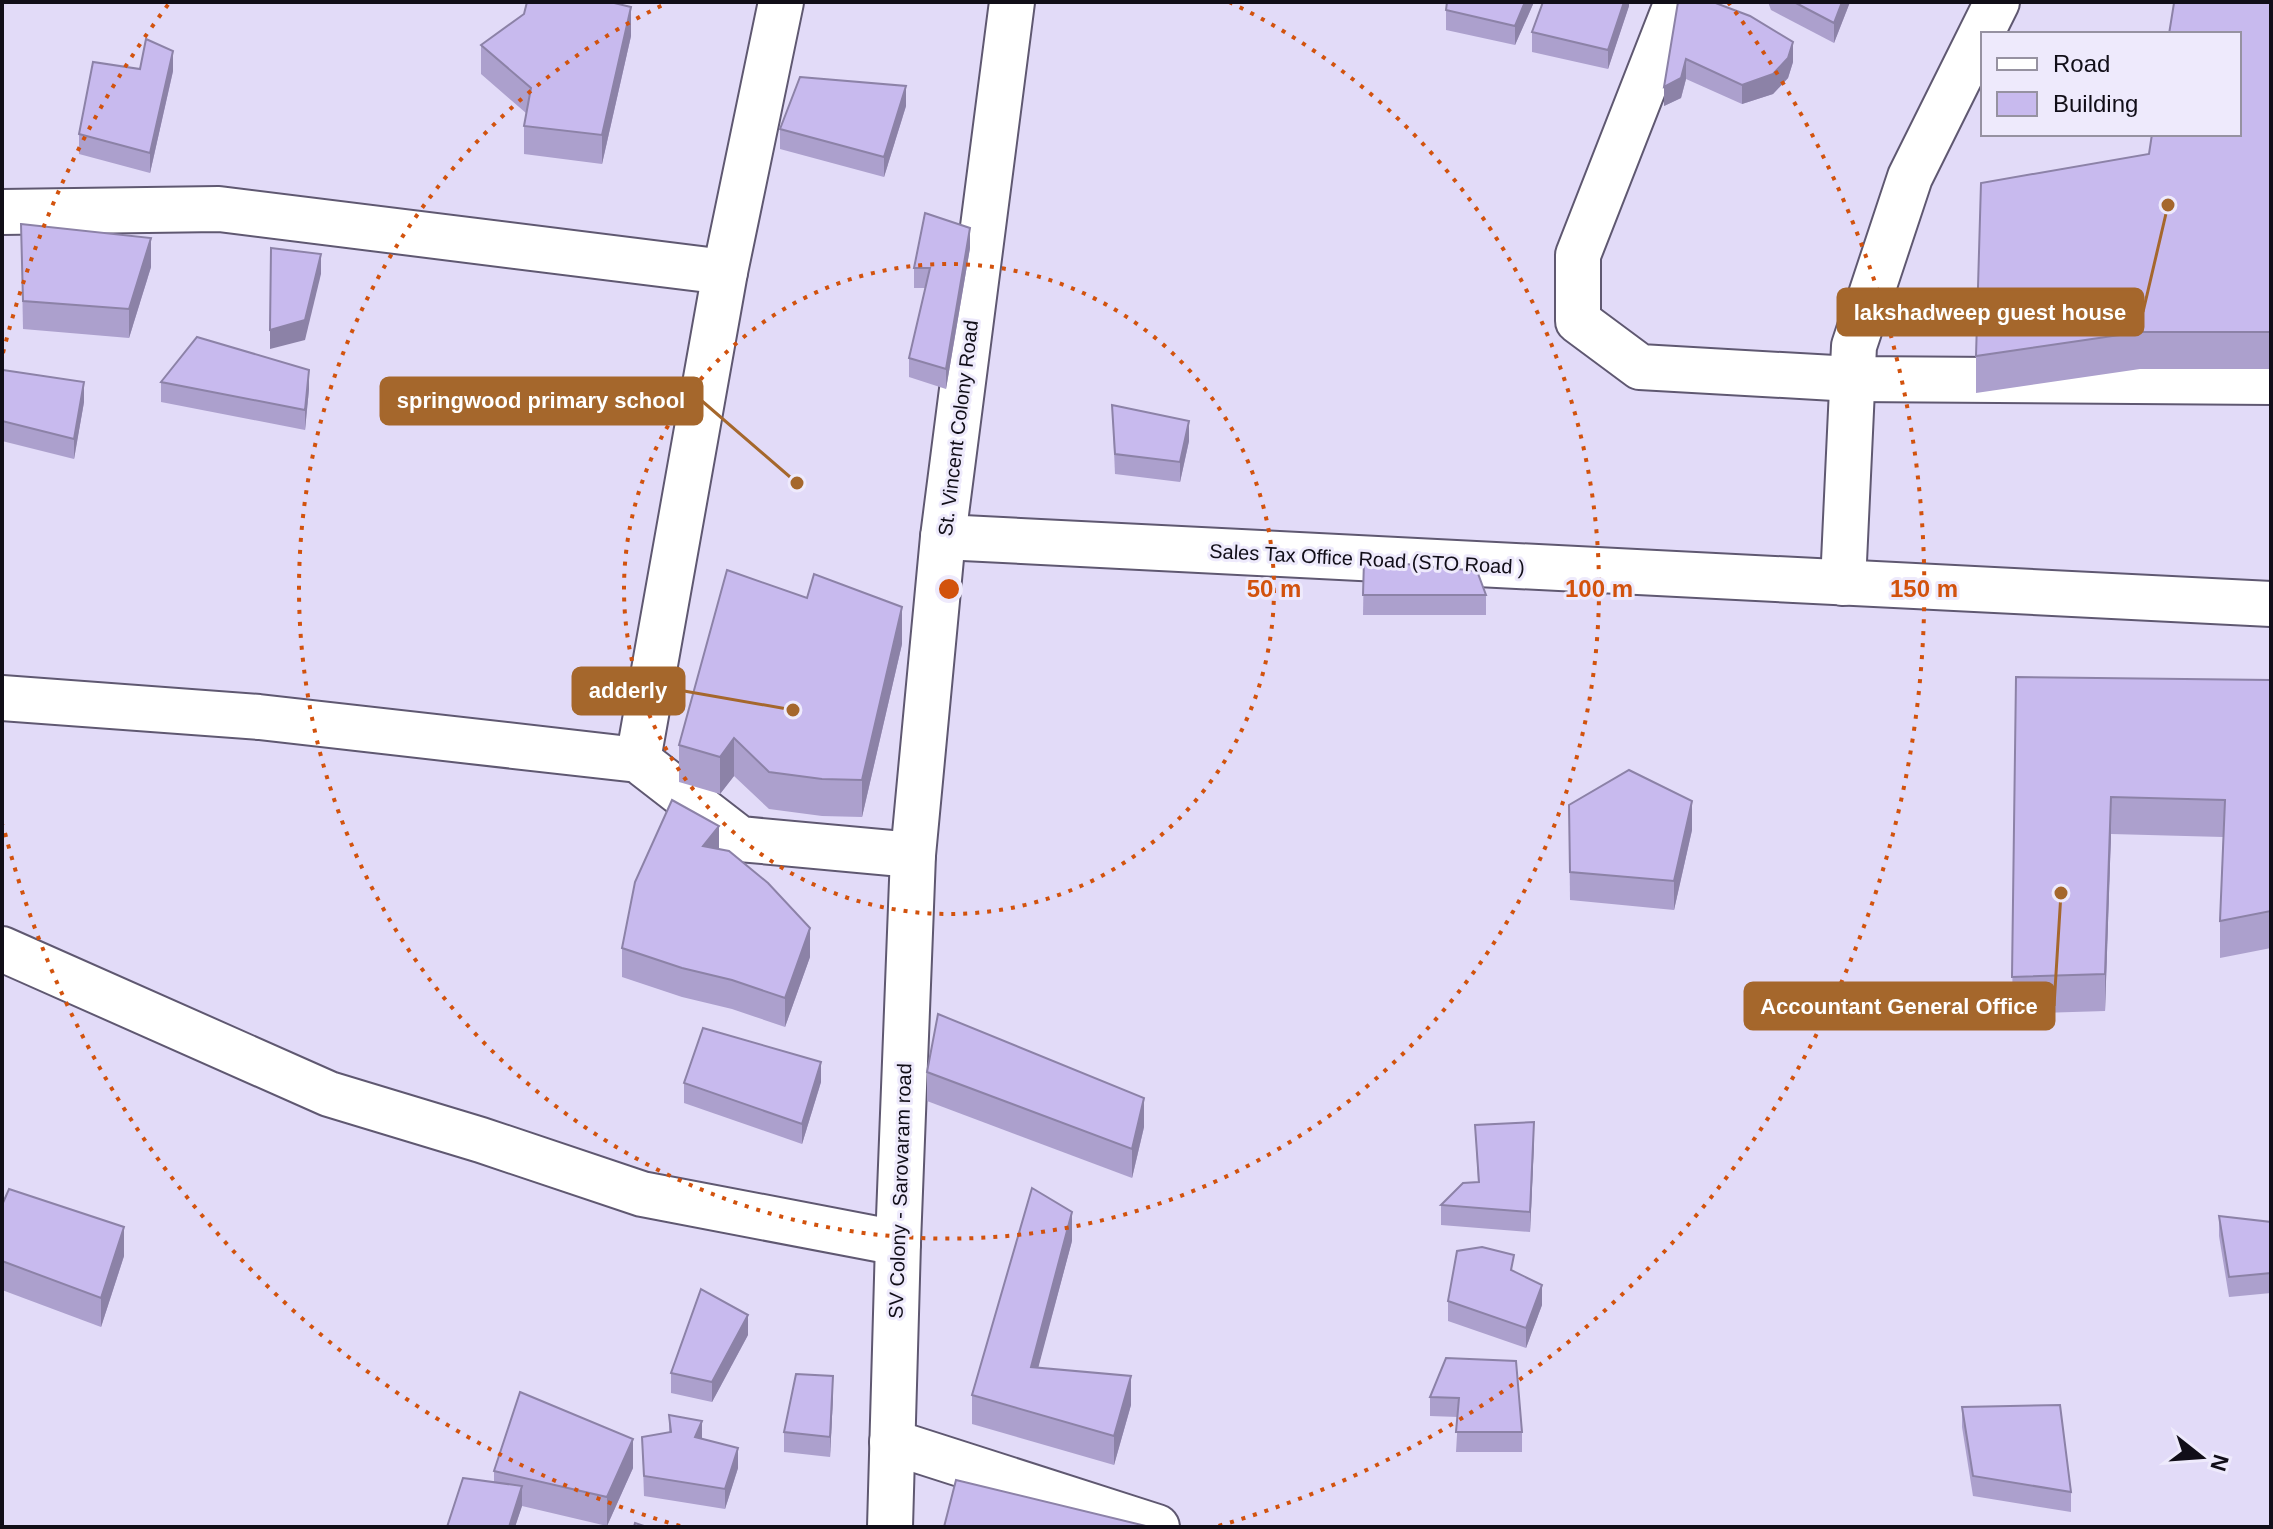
<svg xmlns="http://www.w3.org/2000/svg" width="2273" height="1529" viewBox="0 0 2273 1529" font-family="Helvetica,sans-serif">
<style>
.lines{fill:none;stroke-linecap:round;stroke-linejoin:round}
.minor-casing{stroke:#5f5871;stroke-width:48}
.minor{stroke:#fff;stroke-width:44}
.wall{fill:#aca0cd}
.shaded-wall{fill:#8c82a7}
.building{fill:#c8baee;stroke:#8c82a7;stroke-width:2}
.ring{fill:none;stroke:#d2520d;stroke-width:4;stroke-dasharray:4 8}
.labels{text-anchor:middle;stroke-width:6;stroke-linejoin:round;paint-order:stroke}
.street-label{font-size:20px;fill:#110e18;stroke:#eeeafc}
.centre{fill:#d2520d;stroke:#eeeafc;stroke-width:4}
.ring-label{font-size:24px;text-anchor:middle;font-weight:bold;fill:#d2520d;stroke:#eeeafc;stroke-width:6;stroke-linejoin:round;paint-order:stroke}
.leader{fill:none;stroke:#a5672c;stroke-width:3}
.callout-dot{fill:#a5672c;stroke:#eeeafc;stroke-width:3}
.callout{fill:#a5672c;stroke:#a5672c;stroke-width:3}
.callout-label{font-size:22px;text-anchor:middle;font-weight:bold;fill:#fff}
</style>
<rect width="100%" height="100%" fill="#e2dbf8"/>
<g class="lines">
<defs>
<g id="minor">
<path d="M1677,2L1578,255V321L1640,367L1852,379L2271,382"/>
<path d="M2,212L219,209L725,272"/>
<path d="M943,537L2271,604"/>
<path d="M1843,583L1854,346L1910,177L1997,2"/>
<path d="M2,698L259,717L638,760L740,839L913,855"/>
<path d="M638,760L725,272L781,2"/>
<path d="M2,949L329,1094L481,1140L642,1194L898,1243"/>
<path d="M892,1442L1157,1527"/>
<path d="M890,1527L898,1243L913,855L943,537L1012,2"/>
</g>
</defs>
<use href="#minor" class="minor-casing"/>
<use href="#minor" class="minor"/>
</g>
<g class="wall">
<path d="M1534,2L1515,45L1446,30V10Z"/>
<path d="M1629,2V6L1608,69L1532,52V32Z"/>
<path d="M1678,2L1793,62L1788,78L1773,94L1742,104L1686,79L1681,98L1664,106Z"/>
<path d="M1768,2H1850L1834,43L1771,10Z"/>
<path d="M2271,2V369H2140L1976,393V356L2149,154Z"/>
<path d="M631,36L602,164L524,154V126L526,113L481,74V45Z"/>
<path d="M140,69L173,71L150,173L79,154V134Z"/>
<path d="M906,106L884,177L780,149V129Z"/>
<path d="M21,224L151,267L129,338L23,329Z"/>
<path d="M970,248L946,389L909,377V358L925,288H914V268Z"/>
<path d="M3,370L84,402L74,459L2,441Z"/>
<path d="M161,382L309,389L305,430L161,402Z"/>
<path d="M1112,405L1189,441L1180,482L1115,474Z"/>
<path d="M1364,560L1486,595V615H1363Z"/>
<path d="M902,644L862,817L822,816L769,809L734,776L720,794L679,782V745Z"/>
<path d="M2016,677L2271,680V948L2220,958V921L2223,837L2111,834L2105,1011L2012,1014Z"/>
<path d="M1569,805L1692,830L1674,910L1570,900Z"/>
<path d="M719,849L810,957L785,1027L732,1009L682,997L622,977V948Z"/>
<path d="M927,1072L1144,1127L1132,1178L927,1101Z"/>
<path d="M821,1082L802,1144L684,1103V1083Z"/>
<path d="M1475,1125L1534,1142L1530,1232L1441,1225V1205L1478,1183Z"/>
<path d="M2,1205L124,1256L101,1327L2,1290Z"/>
<path d="M2219,1216L2271,1222V1293L2229,1297L2219,1236Z"/>
<path d="M1072,1241L1038,1367L1131,1405L1114,1465L972,1424V1395Z"/>
<path d="M1514,1271L1542,1305L1526,1348L1448,1321V1301Z"/>
<path d="M748,1335L712,1402L671,1393V1373Z"/>
<path d="M1446,1358L1522,1432V1452H1456L1458,1417L1430,1416V1397Z"/>
<path d="M833,1396L830,1457L784,1452V1432Z"/>
<path d="M1962,1407L2071,1492V1512L1973,1496L1962,1427Z"/>
<path d="M669,1415L702,1439L738,1468L725,1509L644,1496L642,1437L669,1432Z"/>
<path d="M633,1468L607,1526L522,1506L515,1527H447L494,1482V1471Z"/>
</g>
<g class="shaded-wall">
<path d="M1525,2H1534L1515,45V26Z"/>
<path d="M1624,2H1629V6L1608,69V50Z"/>
<path d="M1842,2H1850L1834,43V23Z"/>
<path d="M631,7V36L602,164V135Z"/>
<path d="M1793,42V62L1788,78L1773,94L1742,104V85Z"/>
<path d="M173,51V71L150,173V153Z"/>
<path d="M1686,59V79L1681,98L1664,106V87Z"/>
<path d="M906,86V106L884,177V157Z"/>
<path d="M970,228V248L946,389V369Z"/>
<path d="M151,238V267L129,338V309Z"/>
<path d="M321,254V274L305,340L270,349V330Z"/>
<path d="M309,370V389L305,430V410Z"/>
<path d="M84,382V402L74,459V439Z"/>
<path d="M1189,421V441L1180,482V462Z"/>
<path d="M902,607V644L862,817V780Z"/>
<path d="M734,738V776L720,794V757Z"/>
<path d="M2111,797V834L2105,1011V974Z"/>
<path d="M1692,801V830L1674,910V881Z"/>
<path d="M719,826V855L703,846Z"/>
<path d="M810,928V957L785,1027V998Z"/>
<path d="M821,1062V1082L802,1144V1124Z"/>
<path d="M1144,1098V1127L1132,1178V1149Z"/>
<path d="M1534,1122V1142L1530,1232V1212Z"/>
<path d="M1072,1212V1241L1031,1395V1367Z"/>
<path d="M124,1227V1256L101,1327V1298Z"/>
<path d="M1542,1285V1305L1526,1348V1328Z"/>
<path d="M748,1315V1335L712,1402V1382Z"/>
<path d="M833,1376V1396L830,1457V1437Z"/>
<path d="M1131,1376V1405L1114,1465V1436Z"/>
<path d="M702,1421V1441L695,1437Z"/>
<path d="M633,1439V1468L607,1526V1497Z"/>
<path d="M738,1448V1468L725,1509V1489Z"/>
<path d="M522,1486V1506L515,1527H509Z"/>
</g>
<g class="building">
<path d="M527,2H610L631,7L602,135L524,126L531,88L481,45L524,14Z"/>
<path d="M1447,2H1525L1515,26L1446,10Z"/>
<path d="M1543,2H1624L1608,50L1532,32Z"/>
<path d="M1678,2H1713L1750,16L1793,42L1788,58L1773,74L1742,85L1686,59L1681,78L1664,87Z"/>
<path d="M1794,2H1842L1834,23Z"/>
<path d="M2271,2V332H2140L1976,356L1981,183L2149,154L2152,134H2239V34H2169L2174,3Z"/>
<path d="M146,39L173,51L150,153L79,134L93,62L140,69Z"/>
<path d="M800,77L906,86L884,157L780,129Z"/>
<path d="M925,213L970,228L946,369L909,358L930,268H914Z"/>
<path d="M21,224L151,238L129,309L23,301Z"/>
<path d="M271,248L321,254L305,320L270,330Z"/>
<path d="M197,337L309,370L305,410L161,382Z"/>
<path d="M3,370L84,382L74,439L2,421Z"/>
<path d="M1112,405L1189,421L1180,462L1115,454Z"/>
<path d="M1364,560L1477,571L1486,595H1363Z"/>
<path d="M727,570L807,598L814,574L902,607L862,780L822,779L769,772L734,738L720,757L679,745Z"/>
<path d="M2016,677L2271,680V911L2220,921L2225,800L2111,797L2105,974L2012,977Z"/>
<path d="M1629,770L1692,801L1674,881L1570,872L1569,805Z"/>
<path d="M672,800L719,826L703,846L729,851L768,883L810,928L785,998L732,980L682,968L622,948L635,882Z"/>
<path d="M938,1014L1144,1098L1132,1149L927,1072Z"/>
<path d="M703,1028L821,1062L802,1124L684,1083Z"/>
<path d="M1534,1122L1530,1212L1441,1205L1463,1183L1479,1182L1475,1125Z"/>
<path d="M1032,1188L1072,1212L1031,1367L1131,1376L1114,1436L972,1395Z"/>
<path d="M9,1189L124,1227L101,1298L2,1261V1205Z"/>
<path d="M2219,1216L2271,1222V1273L2229,1277Z"/>
<path d="M1482,1247L1514,1255L1511,1270L1542,1285L1526,1328L1448,1301L1457,1251Z"/>
<path d="M701,1289L748,1315L712,1382L671,1373Z"/>
<path d="M1446,1358L1516,1361L1522,1432H1456L1459,1398L1430,1397Z"/>
<path d="M796,1374L833,1376L830,1437L784,1432Z"/>
<path d="M520,1392L633,1439L607,1497L494,1471Z"/>
<path d="M2060,1405L2071,1492L1973,1476L1962,1407Z"/>
<path d="M669,1415L702,1421L695,1437L738,1448L725,1489L644,1476L642,1437L671,1432Z"/>
<path d="M463,1478L522,1486L509,1527H447Z"/>
<path d="M956,1480L1150,1527H944Z"/>
<path d="M635,1523L647,1527H634Z"/>
</g>
<g class="ring">
<circle cx="949" cy="589" r="325"/>
<path d="M1229 2A650 650 0 1 1 669 2"/>
<path d="M680 1526A975 975 0 0 1 3 825M3 353A975 975 0 0 1 170 2M1728 2A975 975 0 0 1 1218 1526"/>
</g>
<g class="labels">
<g class="street-label">
<text transform="translate(958 428) rotate(-83)" y="7">St. Vincent Colony Road</text>
<text transform="translate(1367 559) rotate(3)" y="7">Sales Tax Office Road (STO Road )</text>
<text transform="translate(900 1191) rotate(-88)" y="7">SV Colony - Sarovaram road</text>
</g>
</g>
<circle cx="949" cy="589" r="12" class="centre"/>
<g class="ring-label">
<text x="1274" y="597">50 m</text>
<text x="1599" y="597">100 m</text>
<text x="1924" y="597">150 m</text>
</g>
<path class="leader" d="M2168 205L2143 312M797 483L702 401M793 710L684 691M2061 893L2054 1006"/>
<g class="callout-dot">
<circle cx="2168" cy="205" r="8"/>
<circle cx="797" cy="483" r="8"/>
<circle cx="793" cy="710" r="8"/>
<circle cx="2061" cy="893" r="8"/>
</g>
<g class="callout">
<rect x="1838" y="289" width="305" height="46" rx="8"/>
<rect x="381" y="378" width="321" height="46" rx="8"/>
<rect x="573" y="668" width="111" height="46" rx="8"/>
<rect x="1745" y="983" width="309" height="46" rx="8"/>
</g>
<g class="callout-label">
<text x="1990" y="320">lakshadweep guest house</text>
<text x="541" y="408">springwood primary school</text>
<text x="628" y="698">adderly</text>
<text x="1899" y="1014">Accountant General Office</text>
</g>
<rect width="2273" height="1529" fill="none" stroke="#110e18" stroke-width="8"/>
<rect x="1981" y="32" width="260" height="104" fill="#eeeafc" stroke="#9692a1" stroke-width="2"/>
<rect x="1997" y="58" width="40" height="12" fill="#ffffff" stroke="#9692a1" stroke-width="2"/>
<text x="2053" y="72" font-size="24" fill="#110e18">Road</text>
<rect x="1997" y="92" width="40" height="24" fill="#c8baee" stroke="#9692a1" stroke-width="2"/>
<text x="2053" y="112" font-size="24" fill="#110e18">Building</text>
<g transform="translate(2201 1457) rotate(107)" stroke="#eeeafc" stroke-width="6" paint-order="stroke">
<path d="M0-6L14 30L0 20L-14 30Z" fill="#110e18"/>
<text y="-12" font-size="22" font-weight="bold" text-anchor="middle" fill="#110e18">N</text>
</g>
</svg>
